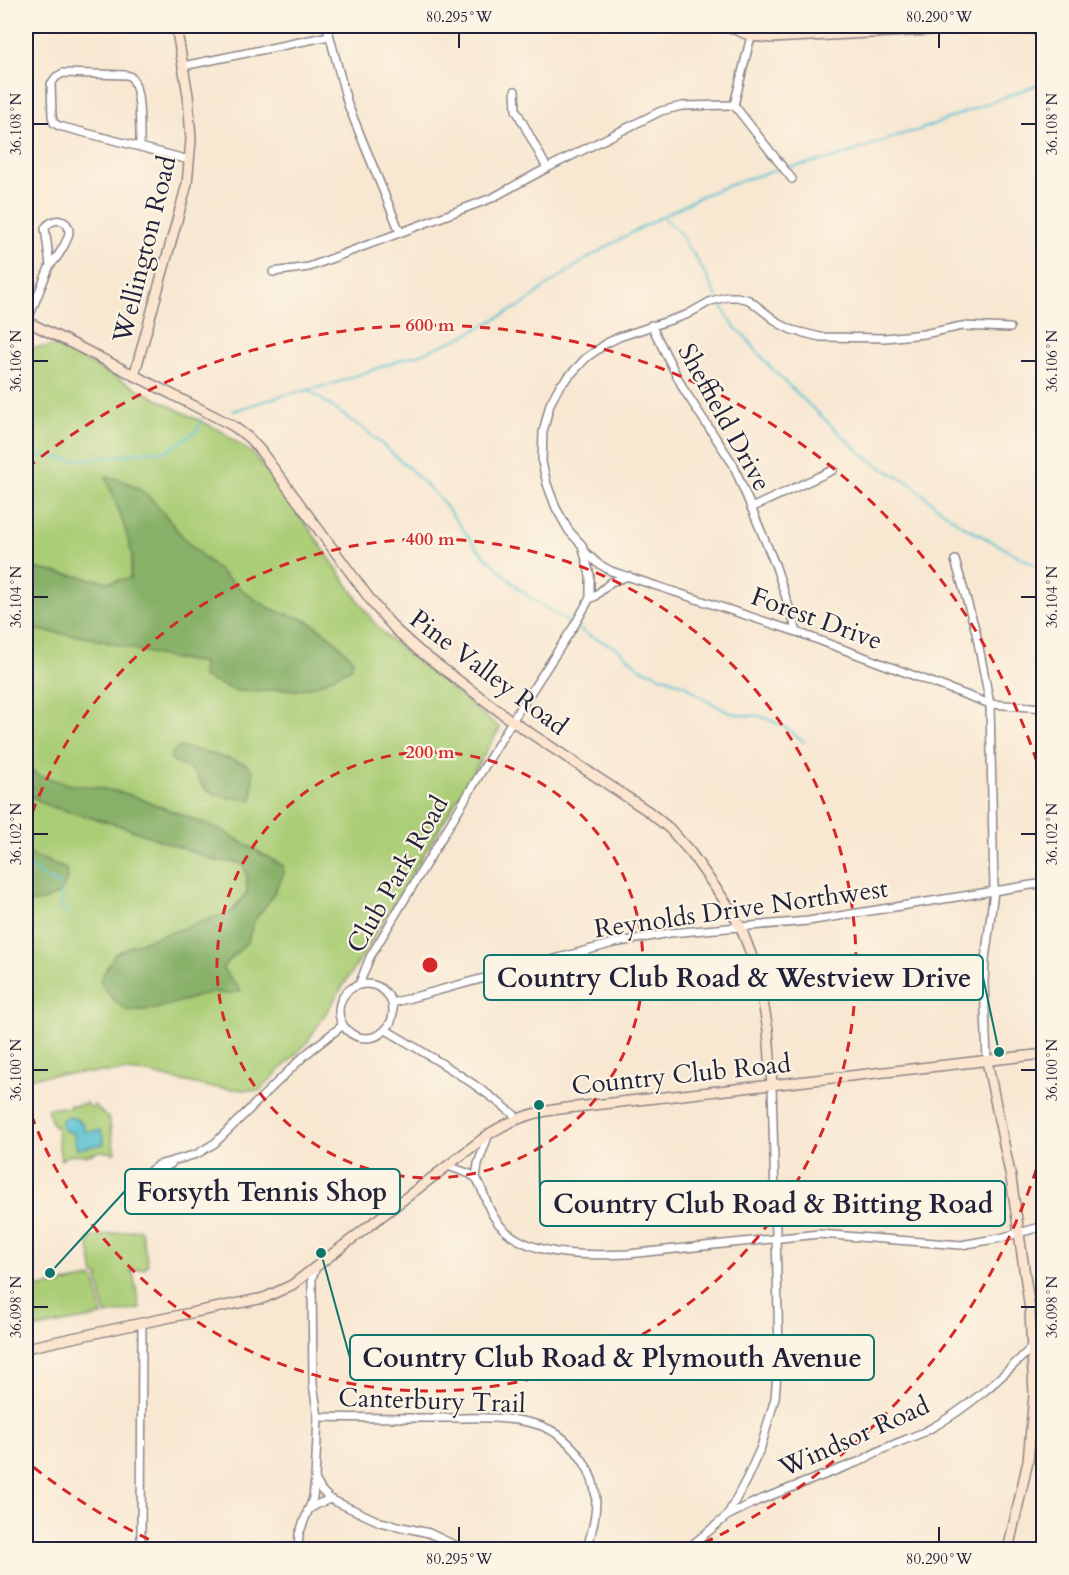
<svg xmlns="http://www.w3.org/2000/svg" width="1069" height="1575" viewBox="0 0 1069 1575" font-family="Cardo,serif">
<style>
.green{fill:#aacd76;stroke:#667858;stroke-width:1.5}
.forest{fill:#87b067;stroke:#546951;stroke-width:1.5}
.water{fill:#57c1d2;stroke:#3c7286;stroke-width:1.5}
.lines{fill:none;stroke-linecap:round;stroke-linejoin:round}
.stream{stroke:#57c1d2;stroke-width:2}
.street-casing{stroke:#8d8486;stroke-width:10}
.secondary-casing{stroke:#8d8486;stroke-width:12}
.street{stroke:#fff;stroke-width:7}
.secondary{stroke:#fce5cf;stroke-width:9}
.ticks{fill:none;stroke:#22223b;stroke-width:2}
.ring{fill:none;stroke:#d62828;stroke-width:3;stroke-dasharray:10 8}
.labels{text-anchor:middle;stroke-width:4.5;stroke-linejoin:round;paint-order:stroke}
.street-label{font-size:26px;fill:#22223b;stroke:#fcf5e5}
.centre{fill:#d62828;stroke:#fcf5e5;stroke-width:3}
.ring-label{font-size:18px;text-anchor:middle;font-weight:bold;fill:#d62828;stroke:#fcf5e5;stroke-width:4.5;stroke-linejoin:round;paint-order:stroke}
.leader{fill:none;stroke:#0f766e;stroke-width:2}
.callout-dot{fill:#0f766e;stroke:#fcf5e5;stroke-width:2}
.callout{fill:#fcf5e5;stroke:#0f766e;stroke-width:2}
.callout-label{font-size:27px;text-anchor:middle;font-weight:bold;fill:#22223b}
.neatline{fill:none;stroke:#22223b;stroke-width:2}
.ticks-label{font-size:15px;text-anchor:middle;fill:#22223b}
</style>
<rect width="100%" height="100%" fill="#fcf5e5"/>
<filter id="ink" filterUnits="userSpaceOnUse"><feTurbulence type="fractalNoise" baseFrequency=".0167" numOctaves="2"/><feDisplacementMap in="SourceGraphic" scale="12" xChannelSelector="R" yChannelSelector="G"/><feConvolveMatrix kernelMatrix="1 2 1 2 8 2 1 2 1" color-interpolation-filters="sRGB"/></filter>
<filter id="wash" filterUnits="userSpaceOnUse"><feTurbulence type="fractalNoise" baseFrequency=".008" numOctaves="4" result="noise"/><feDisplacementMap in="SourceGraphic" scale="24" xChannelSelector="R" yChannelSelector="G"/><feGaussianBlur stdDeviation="1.35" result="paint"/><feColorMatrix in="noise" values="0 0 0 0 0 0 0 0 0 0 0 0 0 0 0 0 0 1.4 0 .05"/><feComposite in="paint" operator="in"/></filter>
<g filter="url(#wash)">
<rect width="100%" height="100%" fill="#f8e7d1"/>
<g class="green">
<path d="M57,346L180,411L221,431L253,454L297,511L372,620L387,637L500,728L366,950L306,1044L259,1091L209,1087L147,1073L127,1071L62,1074L26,1078V348Z"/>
<path d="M86,1103L91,1108L94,1105L109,1119L115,1153L100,1151L86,1156C80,1153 66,1155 61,1160L56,1126H53L47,1109L63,1107L64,1108L70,1107V1105H73L74,1106Z"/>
<path d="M138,1229L141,1231L148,1264L145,1268L130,1271L133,1273L140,1309L105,1315L98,1279L100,1277L94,1275L88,1241L90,1238Z"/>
<path d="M92,1278L95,1280L102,1316L26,1330V1292H27L30,1289L57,1284L61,1286L63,1283Z"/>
</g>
<g class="forest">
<path d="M106,477C116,477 123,480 132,485C159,499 171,528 193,547C213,566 244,595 268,607C279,613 292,615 303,619C322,627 340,645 353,660L351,668L317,685L298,690L280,689L257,692L236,691L202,677L203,662C165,660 130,647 94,639C71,633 48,634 26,627V567L110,582L130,578L132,554L124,525Z"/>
<path d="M180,747L205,752L246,764L253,772L252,800C236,798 213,799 202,785C199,781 198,776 194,773C187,765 176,766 170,758L173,752Z"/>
<path d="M26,767L40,776L68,784L100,788L128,794L221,830L283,866L284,873L270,900L254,921L248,941L222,968L241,991L227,994L213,992L155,1009L128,1011L116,1002L105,990L100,980L115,954L133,945L231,912L247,893V874L242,863L217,861L121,826L49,806L26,793Z"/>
<path d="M26,849L35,856L66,869L67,879L61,893L44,901L26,903Z"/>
</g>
<path class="water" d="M67,1117C78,1118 85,1122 85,1132L101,1130L104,1144L77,1149L73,1133L63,1130L61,1126L62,1120Z"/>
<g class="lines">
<g class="stream">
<path d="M664,218L675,228L683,237L688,248L693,253L705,274L717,297"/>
<path d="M719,302L736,329L742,333L771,368L808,404L861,453L882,468L910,483L936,506L960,524L1044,570"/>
<path d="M308,390L369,433L410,469L441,500L477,548L519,589L541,605L588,635L617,648L640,668L687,686L702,698L728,712L741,715L760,716L772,721L783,726L804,742"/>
<path d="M233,411L280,396L330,385L403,359L418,355L462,337L527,302L542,289L591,256L631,233L703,195L747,179L773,171L838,157L892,138L905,133L916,131L1044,82"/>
<path d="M26,453L73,460L115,457L141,452L167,451L197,431L201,419"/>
<path d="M26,863L50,881L61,885L62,910L70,916"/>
</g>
</g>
</g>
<g filter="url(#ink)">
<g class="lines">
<defs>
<g id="street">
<path d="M327,26L348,105L400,232"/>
<path d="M183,66L329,36"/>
<path d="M63,73L126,75C130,76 131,76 133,80C141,92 140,132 140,147L59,126L54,123L52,116L51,84L56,77Z"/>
<path d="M515,91L516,110L547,168"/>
<path d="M734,105L792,179"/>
<path d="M734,105L751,36"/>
<path d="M140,147L189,160"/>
<path d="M273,272L309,267L492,198L547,168L661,111L682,106L734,105"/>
<path d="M27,322L50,265L45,228C51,218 69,217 69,232C68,241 57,259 50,265"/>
<path d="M651,325L684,390L733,464L776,567L797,632"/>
<path d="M751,508L833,470"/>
<path d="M584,551L597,563L611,571L797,632L990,704L1044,708"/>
<path d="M955,560L976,632L990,704L994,891L985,960L984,983L987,1061"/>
<path d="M590,598L594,597L611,582L629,576"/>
<circle cx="366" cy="1011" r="27"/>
<path d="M359,985L370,957L512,721L574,626L590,598V575L582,545L569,531L556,508L547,484L542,462L543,432L550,404L559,387L586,358L607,343L619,337L686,315L711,301L727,297H737L749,300L780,324L792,330L820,337L885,338L924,334L962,326L1010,328"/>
<path d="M392,1003L614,943L670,933L808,921L1044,883"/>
<path d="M386,1030C432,1057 478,1084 518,1118"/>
<path d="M488,1136L478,1164L476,1178C484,1190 486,1205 494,1217C518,1258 587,1256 628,1254L819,1234L961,1245L1000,1238L1044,1226"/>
<path d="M448,1166L470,1174L476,1178"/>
<path d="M149,1176L150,1171L158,1165L197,1154L215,1143L305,1055L343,1025"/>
<path d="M147,1177L155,1175L160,1170L171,1164"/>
<path d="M318,1417C362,1418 406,1418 451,1418C480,1418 514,1416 542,1426C568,1436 590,1463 595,1491C598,1509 592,1533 586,1550"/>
<path d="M315,1479L321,1490L330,1499L380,1522L429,1533L465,1550"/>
<path d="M308,1510L318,1504L330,1499"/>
<path d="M727,1516L747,1478L761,1447L775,1398L779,1349L772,1085"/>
<path d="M141,1550L142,1323"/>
<path d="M298,1550L299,1534L313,1498L315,1479L318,1417L313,1384L312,1278L316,1267"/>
<path d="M686,1550L727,1516L757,1501L863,1460C882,1447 905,1441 926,1431C966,1410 1000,1379 1031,1348"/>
</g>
<g id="secondary">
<path d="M727,26L751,36L772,38L1007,26"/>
<path d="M1017,26L1044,31"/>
<path d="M26,321L73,344L214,416L233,426L249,438L260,450L375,606L396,630L418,650L512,721L648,811L670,829L691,853L729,907L741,928L751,954L759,980L768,1030L772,1085"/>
<path d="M134,376L187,184L191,140L188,95L176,26"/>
<path d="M987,1061L1011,1178L1030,1310L1034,1395L1028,1461L1008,1550"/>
<path d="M26,1348L142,1323L264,1298L292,1285L489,1134C522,1113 546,1110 585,1106L1044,1054"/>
</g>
</defs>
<use href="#street" class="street-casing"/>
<use href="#secondary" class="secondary-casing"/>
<use href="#street" class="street"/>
<use href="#secondary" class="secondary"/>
</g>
</g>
<path class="ticks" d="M459,33V48M939,33V48M33,124H48M1021,124H1036M33,361H48M1021,361H1036M33,597H48M1021,597H1036M33,834H48M1021,834H1036M33,1070H48M1021,1070H1036M33,1307H48M1021,1307H1036M459,1527V1542M939,1527V1542"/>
<g class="ring">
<circle cx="430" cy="965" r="213"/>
<path d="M26 830A426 426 0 1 1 26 1100"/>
<path d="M1042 1152A640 640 0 0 1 695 1547M165 1547A640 640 0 0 1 27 1462M27 468A640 640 0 0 1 1042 778"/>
</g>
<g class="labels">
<g class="street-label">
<text transform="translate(144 249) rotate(-76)" y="9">Wellington Road</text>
<text transform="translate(725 417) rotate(61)" y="9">Sheffield Drive</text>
<text transform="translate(817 618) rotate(20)" y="9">Forest Drive</text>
<text transform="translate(489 672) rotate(37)" y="9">Pine Valley Road</text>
<text transform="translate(397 874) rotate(-60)" y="9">Club Park Road</text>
<text transform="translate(741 908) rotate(-8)" y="9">Reynolds Drive Northwest</text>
<text transform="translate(681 1074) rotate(-6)" y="9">Country Club Road</text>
<text transform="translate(432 1400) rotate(2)" y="9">Canterbury Trail</text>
<text transform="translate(854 1436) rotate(-24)" y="9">Windsor Road</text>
</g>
</g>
<circle cx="430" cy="965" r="9" class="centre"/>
<g class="ring-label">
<text x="430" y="331">600 m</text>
<text x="430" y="545">400 m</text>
<text x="430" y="758">200 m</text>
</g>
<path class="leader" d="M999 1052L983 977M50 1273L125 1191M539 1105L540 1203M321 1253L350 1358"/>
<g class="callout-dot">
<circle cx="999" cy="1052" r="6"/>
<circle cx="50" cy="1273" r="6"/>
<circle cx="539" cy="1105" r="6"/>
<circle cx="321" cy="1253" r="6"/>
</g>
<g class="callout">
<rect x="484" y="955" width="499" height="45" rx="6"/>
<rect x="125" y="1169" width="275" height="45" rx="6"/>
<rect x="540" y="1181" width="465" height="45" rx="6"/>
<rect x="350" y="1335" width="524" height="45" rx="6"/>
</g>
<g class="callout-label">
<text x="734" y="987">Country Club Road &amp; Westview Drive</text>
<text x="262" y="1201">Forsyth Tennis Shop</text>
<text x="773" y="1213">Country Club Road &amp; Bitting Road</text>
<text x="612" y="1367">Country Club Road &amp; Plymouth Avenue</text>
</g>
<rect width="1069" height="1575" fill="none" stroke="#fcf5e5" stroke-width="66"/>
<rect x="33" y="33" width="1003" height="1509" class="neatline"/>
<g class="ticks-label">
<text x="459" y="22">80.295°W</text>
<text x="939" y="22">80.290°W</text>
<text transform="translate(16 124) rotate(-90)" y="5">36.108°N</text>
<text transform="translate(1052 124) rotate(-90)" y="5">36.108°N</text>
<text transform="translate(16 361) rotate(-90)" y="5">36.106°N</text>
<text transform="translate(1052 361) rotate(-90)" y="5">36.106°N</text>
<text transform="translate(16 597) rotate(-90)" y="5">36.104°N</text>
<text transform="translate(1052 597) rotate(-90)" y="5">36.104°N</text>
<text transform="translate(16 834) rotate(-90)" y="5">36.102°N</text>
<text transform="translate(1052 834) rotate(-90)" y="5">36.102°N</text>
<text transform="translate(16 1070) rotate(-90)" y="5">36.100°N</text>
<text transform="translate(1052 1070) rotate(-90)" y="5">36.100°N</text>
<text transform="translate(16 1307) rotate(-90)" y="5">36.098°N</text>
<text transform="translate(1052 1307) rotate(-90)" y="5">36.098°N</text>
<text x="459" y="1564">80.295°W</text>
<text x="939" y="1564">80.290°W</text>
</g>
</svg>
